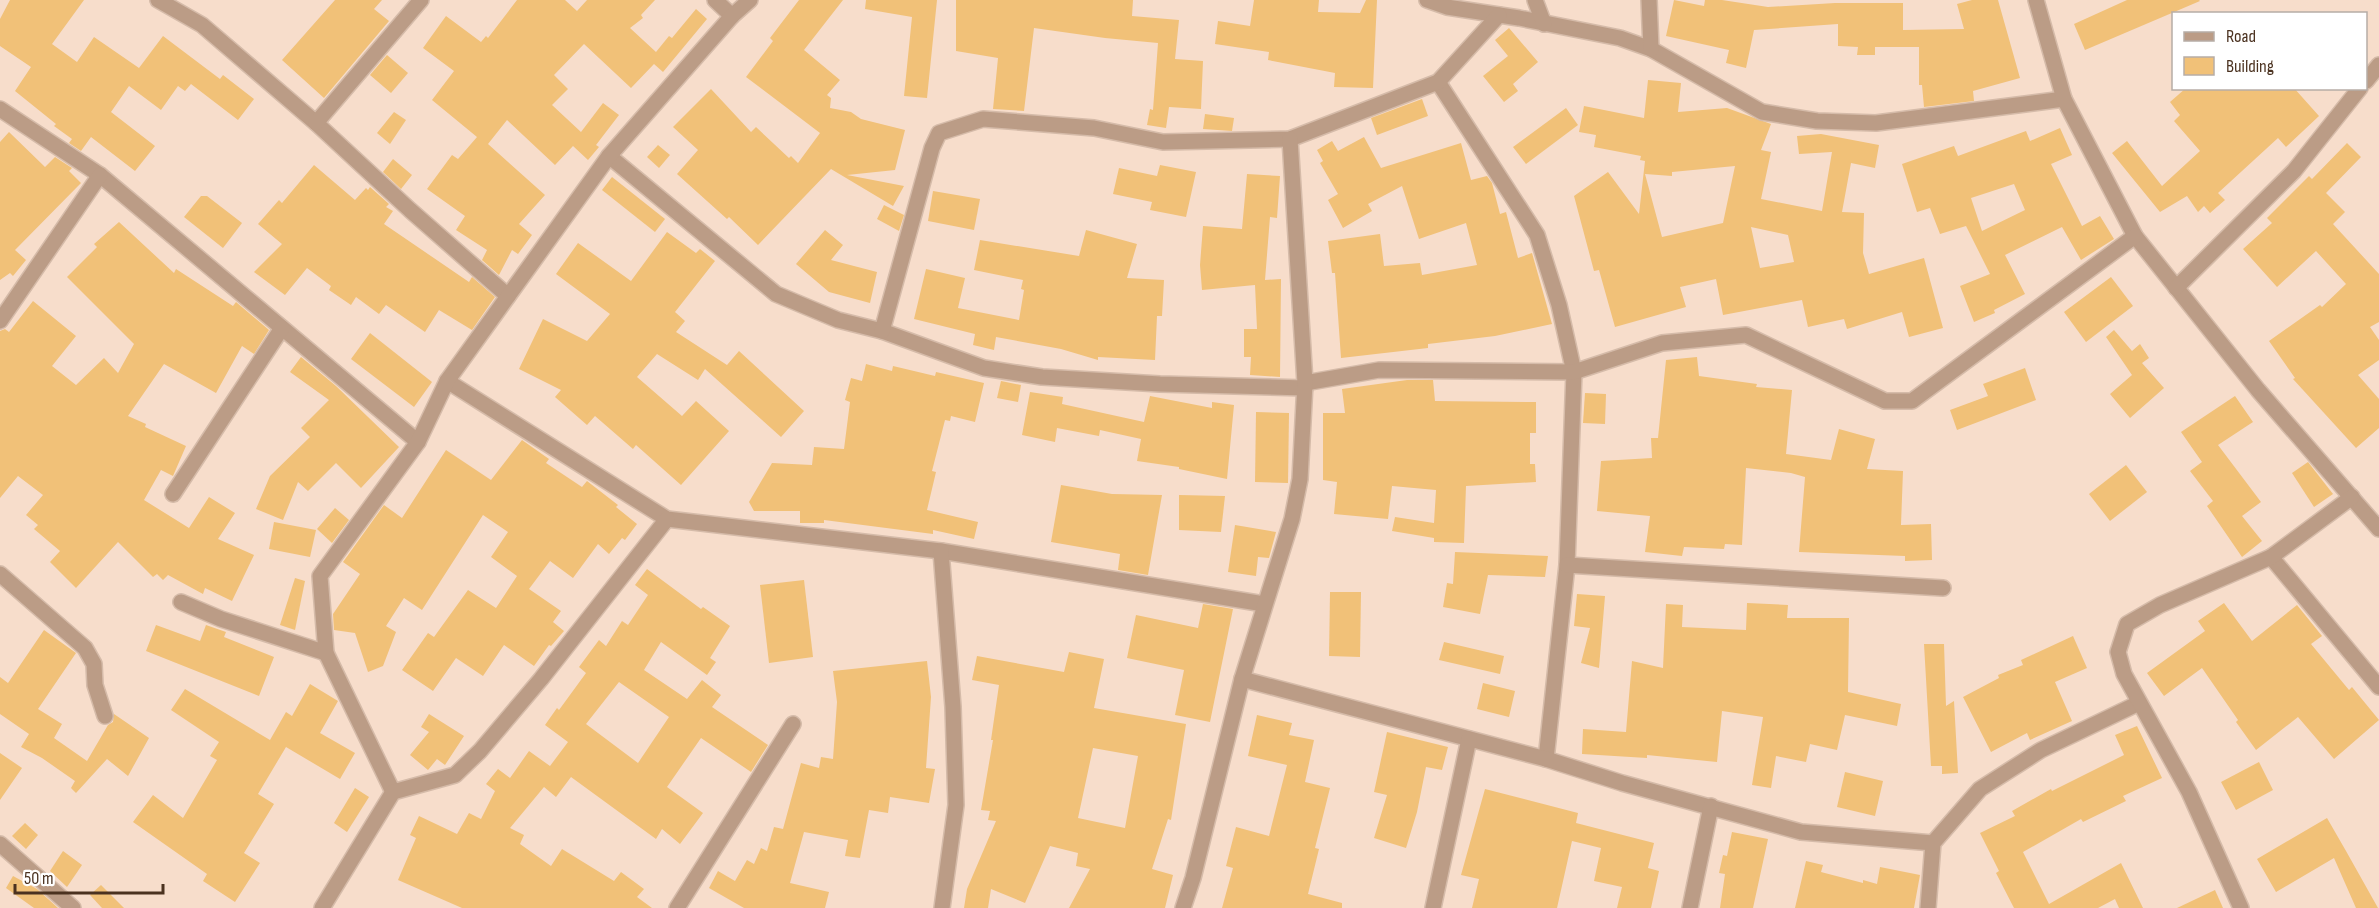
<svg xmlns="http://www.w3.org/2000/svg" width="2379" height="908" viewBox="0 0 2379 908" font-family="'Sofia Sans Condensed',sans-serif">
<style>
.building{fill:#f1c178;fill-rule:evenodd}
.lines{fill:none;stroke-linecap:round;stroke-linejoin:round}
.street-casing{stroke:#d5bba9;stroke-width:18}
.street{stroke:#bb9c86;stroke-width:15}
</style>
<rect width="100%" height="100%" fill="#f7ddcb"/>
<g class="building">
<path d="M10,0H84L52,44L77,62L94,37L139,68L163,36L220,79L223,75L254,99L238,120L191,84L185,91L178,86L161,110L129,86L111,112L155,146L135,171L91,137L81,151L69,143L72,139L54,126L56,124L15,91L31,67L0,46V19Z"/>
<path d="M335,0H382L374,9L389,21L324,98L282,60Z"/>
<path d="M517,0H565L577,11L587,0H655L641,15L643,18L630,28L656,52L669,36L672,38L696,9L707,19L663,72L654,64L631,88L584,44L554,75L568,89L552,105L581,132L603,103L619,115L596,145L599,147L588,160L573,146L555,165L507,120L488,144L545,195L519,224L532,235L518,254L512,250L499,275L482,260L487,250L456,230L465,216L427,189L452,155L458,159L477,137L432,100L454,71L423,48L446,16L481,42L486,36L488,38Z"/>
<path d="M799,0H843L804,50L840,80L827,95L831,98L830,108L851,112L861,119L905,130L895,170L847,175L904,186L893,206L831,169L758,245L729,217L727,219L677,174L698,150L673,127L711,89L751,132L756,127L789,158L791,156L798,163L820,133L746,77L773,41L770,38Z"/>
<path d="M866,0H937L927,98L904,96L912,17L865,9Z"/>
<path d="M956,0H1133L1132,16L1179,20L1175,59L1203,61L1201,109L1169,107L1166,128L1147,125L1150,109L1153,110L1158,43L1105,38L1034,28L1024,111L993,109L998,58L956,51Z"/>
<path d="M1254,0H1319L1318,12L1360,13L1366,0H1377L1373,88L1334,87L1335,73L1268,60L1269,52L1215,44L1218,21L1250,26Z"/>
<path d="M1674,0L1704,6L1705,0H1722L1768,7L1835,3H1903V30L1964,29L1957,4L1972,0H1998L2020,78L1973,91L1974,101L1924,107L1922,85H1919V47H1875V55H1857L1858,47L1838,46V24L1754,30L1746,68L1726,63L1729,50L1666,36Z"/>
<path d="M2127,0H2199L2200,1L2085,50L2074,24Z"/>
<path d="M1509,28L1538,62L1513,84L1518,91L1504,102L1483,76L1508,56L1495,40Z"/>
<path d="M387,55L408,73L391,93L370,75Z"/>
<path d="M1648,80L1681,83L1678,112L1727,108L1771,124L1761,150L1771,152L1761,199L1822,211L1832,152L1799,154L1797,136L1821,134L1879,145L1875,168L1851,163L1842,212L1864,213L1863,253L1869,274L1924,258L1943,328L1909,337L1902,312L1847,329L1844,319L1808,327L1802,300L1723,315L1716,279L1680,287L1686,307L1615,327L1599,270L1594,271L1574,196L1608,172L1639,214L1645,161L1640,160L1641,156L1594,147L1596,135L1579,132L1584,106L1644,118ZM1735,166L1723,223L1662,237L1645,174L1672,176V172ZM1751,227L1788,235L1794,262L1760,268Z"/>
<path d="M2186,88H2294L2319,116L2286,147L2278,138L2218,193L2225,200L2210,213L2204,206L2198,212L2187,196L2160,212L2112,153L2127,141L2162,186L2200,151L2174,121L2180,115L2170,102Z"/>
<path d="M1422,99L1428,116L1377,135L1371,118Z"/>
<path d="M1566,108L1578,125L1526,164L1513,147Z"/>
<path d="M394,112L406,120L390,144L377,133Z"/>
<path d="M1205,114L1234,118L1232,131L1203,129Z"/>
<path d="M2060,128L2072,155L2051,164L2082,226L2100,216L2114,239L2081,260L2062,227L2005,255L2025,294L1994,310L1995,313L1974,322L1960,286L1990,274L1966,226L1940,234L1930,208L1917,212L1902,164L1954,146L1958,156L2026,131L2030,141ZM2014,184L2025,210L1982,231L1971,198Z"/>
<path d="M9,132L45,167L55,157L72,168L69,171L81,183L15,250L26,260L13,276L10,273L0,280V142Z"/>
<path d="M1364,137L1381,168L1461,143L1471,180L1487,176L1492,183L1500,214L1506,212L1518,258L1532,253L1552,324L1495,336L1428,344V348L1341,358L1335,273H1332L1328,241L1380,234L1384,266L1420,263L1422,275L1477,265L1466,223L1419,239L1402,186L1368,204L1372,211L1343,228L1328,200L1338,194L1320,163L1323,161L1317,150L1332,141L1338,151Z"/>
<path d="M2347,143L2361,157L2326,193L2345,212L2333,224L2379,274V322L2370,327L2379,340V360L2358,375L2379,399V428L2356,448L2293,379L2295,378L2269,341L2320,305L2322,307L2346,284L2316,251L2277,287L2243,249L2272,223L2267,218L2309,176L2312,179Z"/>
<path d="M658,145L670,155L659,168L647,157Z"/>
<path d="M393,159L412,175L401,189L383,172Z"/>
<path d="M314,165L355,200L366,188L368,190L370,187L389,204L386,207L393,211L384,224L469,282L472,277L495,297L472,330L439,310L425,332L386,305L379,314L356,297L351,305L329,290L331,286L307,268L285,295L254,272L282,244L258,224L279,200L282,203Z"/>
<path d="M1160,165L1196,172L1186,217L1150,210L1152,202L1113,194L1119,168L1157,176Z"/>
<path d="M1247,174L1280,176L1277,218L1270,217L1265,280L1281,279L1280,377L1250,375L1251,357H1244V329H1257L1255,285L1202,290L1200,265L1203,226L1242,229Z"/>
<path d="M612,177L665,219L655,232L602,190Z"/>
<path d="M933,191L980,199L974,230L928,221Z"/>
<path d="M201,196H207L242,223L223,248L184,217Z"/>
<path d="M884,205L904,215L899,231L877,219Z"/>
<path d="M119,222L174,273L176,269L233,306L236,302L269,330L254,354L242,346L216,393L164,364L128,416L146,424L145,427L186,446L173,476L161,470L144,500L189,528L209,497L235,513L218,539L254,555L232,601L205,588L203,594L168,575L163,580L157,574L153,577L118,542L76,588L50,562L60,551L34,529L38,525L26,515L43,495L18,476L0,498V331L5,329L9,332L33,301L76,336L52,366L76,385L104,358L118,373L134,344L67,277L97,247L94,244Z"/>
<path d="M825,230L843,245L831,260L877,272L870,303L829,292L796,264Z"/>
<path d="M1086,230L1137,244L1127,278L1164,280L1162,316H1157L1155,360L1098,357V360L1061,349L996,337L994,350L973,345L975,334L914,319L926,269L965,278L958,308L1019,320L1024,290L1021,289L1023,280L974,270L980,240L1079,256Z"/>
<path d="M667,232L696,253L700,249L715,261L675,312L685,321L676,332L727,365L739,351L804,411L781,437L705,369L698,380L657,354L637,377L682,416L696,401L729,431L681,485L636,445L633,449L595,416L587,425L555,397L561,390L519,369L543,319L587,341L610,314L556,274L578,243L631,281Z"/>
<path d="M2111,277L2133,306L2086,342L2064,312Z"/>
<path d="M2114,330L2132,351L2140,344L2149,358L2142,363L2164,388L2130,418L2110,394L2132,375L2106,337Z"/>
<path d="M370,333L432,382L414,407L351,359Z"/>
<path d="M301,357L336,386L399,447L361,488L336,463L308,491L298,482L283,520L256,509L270,476L310,437L301,428L329,400L290,372Z"/>
<path d="M1697,357L1699,376L1757,384L1756,387L1792,390L1786,454L1831,460L1839,429L1875,439L1867,469L1903,471L1901,525L1931,524L1932,560L1905,561V556L1799,552L1805,477L1791,473L1746,468L1742,545L1725,544L1724,549L1684,547L1682,556L1645,552L1650,516L1597,511L1601,461L1652,458L1651,438H1658L1666,360Z"/>
<path d="M866,364L892,371L893,366L935,376L936,372L984,383L975,422L951,416L950,421L945,420L932,471L936,472L927,510L978,522L974,539L933,530V534L824,520V523H800V511H754L749,502L772,463L812,465L814,447L844,449L850,402L845,400L851,378L862,381Z"/>
<path d="M2025,368L2036,400L1957,430L1950,410L1988,396L1983,384Z"/>
<path d="M1407,380H1433L1435,401L1536,402V433H1530V464H1535L1536,482L1466,486L1464,543L1434,542V538L1392,531L1395,517L1434,523L1436,490L1392,486L1388,519L1334,514L1337,482L1323,480V413H1345L1342,389Z"/>
<path d="M1001,381L1021,385L1018,402L997,398Z"/>
<path d="M1030,392L1063,397L1062,404L1144,422L1150,396L1212,408V402L1234,405L1227,479L1179,469V467L1137,461L1141,439L1100,430L1099,436L1057,428L1055,442L1022,435Z"/>
<path d="M1585,393L1606,394L1605,424L1583,423Z"/>
<path d="M2235,396L2253,422L2218,445L2261,502L2242,516L2262,541L2242,557L2207,506L2213,501L2190,471L2202,462L2181,432Z"/>
<path d="M1256,412L1289,413L1288,483L1255,482Z"/>
<path d="M522,440L549,459L546,463L582,487L587,481L618,505L616,507L637,524L625,540L622,538L609,554L598,544L573,578L550,561L529,589L561,611L553,622L564,631L551,646L549,645L534,666L504,645L483,676L456,658L433,691L402,670L428,633L434,637L468,590L496,608L517,576L491,557L508,532L483,515L422,610L404,598L386,626L396,632L383,666L368,672L355,633L334,630L333,614L360,574L343,562L384,505L402,518L446,450L491,480Z"/>
<path d="M2308,462L2333,494L2314,507L2292,473Z"/>
<path d="M2126,465L2147,492L2110,521L2089,494Z"/>
<path d="M1061,485L1112,494L1162,495L1148,575L1118,570L1120,554L1051,542Z"/>
<path d="M1179,495L1225,496L1221,532L1179,530Z"/>
<path d="M335,508L349,520L332,543L317,529Z"/>
<path d="M274,522L316,530L310,557L269,549Z"/>
<path d="M1235,525L1276,532L1269,558L1258,557L1256,576L1228,572Z"/>
<path d="M1455,552L1548,556L1545,577L1488,575L1480,614L1443,607L1447,583L1453,584Z"/>
<path d="M647,569L701,609L703,607L730,626L710,658L716,662L707,675L661,642L644,670L687,699L702,680L721,695L712,707L768,745L751,772L701,738L667,787L703,813L680,844L662,829L656,839L571,777L556,797L544,787L510,828L524,835L520,844L551,866L562,849L614,881L621,872L644,889L637,897L652,908H462L398,880L416,838L410,835L419,816L457,834L469,813L481,819L495,791L486,784L498,769L510,778L529,751L550,766L568,742L545,725L557,708L559,710L586,673L579,667L599,640L606,646L622,621L628,625L648,595L635,585ZM619,682L669,717L638,763L586,724Z"/>
<path d="M295,578L305,581L295,630L280,625Z"/>
<path d="M804,580L813,657L769,663L760,585Z"/>
<path d="M1330,592H1361L1360,657L1329,656Z"/>
<path d="M1577,594L1605,596L1599,668L1581,663L1590,628L1574,626Z"/>
<path d="M1747,603L1788,605L1787,618H1849L1848,692L1901,704L1897,726L1845,715L1837,750L1810,744L1806,762L1776,756L1771,788L1752,785L1763,717L1722,711L1717,762L1647,755V758L1582,754L1583,729L1626,732L1632,661L1663,668L1666,604L1683,605L1682,627L1746,630Z"/>
<path d="M2224,603L2252,641L2297,605L2322,636L2311,644L2349,690L2352,687L2379,720L2334,759L2298,717L2256,750L2236,722L2238,720L2202,668L2164,696L2147,673L2205,631L2198,621Z"/>
<path d="M1203,604L1233,609L1210,722L1175,715L1184,670L1127,658L1136,615L1198,628Z"/>
<path d="M156,625L200,641L206,625L226,632L224,637L274,657L259,696L146,651Z"/>
<path d="M44,630L76,653L38,709L62,724L54,738L87,761L108,725L113,722L114,714L149,738L128,776L107,759L76,793L71,788L75,781L42,758L21,747L29,734L0,714V677L8,683Z"/>
<path d="M2073,636L2087,668L2055,682L2072,721L2030,740L2027,733L1991,752L1963,697L1999,678L1998,675L2023,665L2021,660Z"/>
<path d="M1444,642L1504,656L1500,674L1439,660Z"/>
<path d="M1924,644H1944L1946,706L1954,701L1958,773L1942,774V766H1931Z"/>
<path d="M1069,652L1104,659L1094,708L1186,724L1171,820L1168,819L1152,869L1173,875L1165,908H1069L1090,869L1076,866L1078,853L1050,846L1025,903L991,889L988,908H964L967,889L996,821L988,820L990,811L981,810L993,740H991L999,685L972,680L977,656L1064,672ZM1093,748L1138,756L1125,828L1078,818Z"/>
<path d="M927,661L931,697L926,768L935,769L929,803L890,797L888,813L869,810L860,858L845,856L848,840L804,832L790,883L829,892L825,908H744L709,888L718,871L735,881L747,860L754,864L761,848L767,851L774,827L783,829L801,763L819,768L821,757L833,759L837,702L833,671Z"/>
<path d="M1483,683L1515,691L1509,717L1477,709Z"/>
<path d="M310,684L338,701L320,733L355,753L340,779L286,747L258,794L274,804L244,853L260,863L235,902L203,881L207,874L133,822L153,795L183,818L217,760L210,756L219,742L171,710L185,689L270,740L286,712L292,716Z"/>
<path d="M429,714L464,736L445,765L437,759L428,770L410,755L429,732L421,727Z"/>
<path d="M1257,715L1292,723L1289,735L1314,740L1305,782L1330,788L1315,848L1319,849L1308,894L1342,903V908H1222L1233,868L1226,866L1236,827L1269,836L1287,765L1248,756Z"/>
<path d="M2137,726L2162,778L2123,796L2126,801L2083,822L2081,819L2023,852L2049,904L2121,863L2143,908H2119L2115,899L2098,908H2014L1996,873L1999,871L1980,833L2015,816L2012,811L2051,789L2052,791L2124,755L2115,735Z"/>
<path d="M1387,732L1448,747L1442,770L1426,767L1417,812L1406,848L1374,838L1387,795L1374,792Z"/>
<path d="M0,753L22,768L0,800Z"/>
<path d="M2259,762L2273,790L2236,810L2221,782Z"/>
<path d="M1845,772L1883,781L1875,816L1837,807Z"/>
<path d="M355,788L369,797L347,832L334,823Z"/>
<path d="M1485,789L1578,813L1576,823L1654,843L1648,868L1659,871L1651,908H1617L1622,887L1594,881L1601,848L1572,841L1557,908H1472L1479,879L1461,875Z"/>
<path d="M2327,818L2346,851L2378,908H2356L2334,858L2276,892L2257,859Z"/>
<path d="M25,823L38,835L26,849L12,836Z"/>
<path d="M1732,832L1768,839L1753,908H1720L1725,874L1719,873L1723,855L1727,856Z"/>
<path d="M63,851L82,865L67,887L50,871Z"/>
<path d="M1806,861L1823,865L1821,872L1863,883V880L1877,884L1880,867L1920,875L1914,908H1795Z"/>
<path d="M13,876L37,889L58,908H34L6,888Z"/>
<path d="M101,885L124,908H102L90,895Z"/>
<path d="M2215,890L2223,908H2177Z"/>
</g>
<g class="lines">
<defs>
<g id="street">
<path d="M158,0L202,25L316,123L410,210L508,296"/>
<path d="M715,0L732,16"/>
<path d="M1427,0L1447,7L1519,18L1620,38L1651,49L1762,112L1817,121L1876,123L2064,99"/>
<path d="M1535,0L1544,24"/>
<path d="M1649,0L1651,49"/>
<path d="M2036,0L2064,99L2135,236L2258,390L2379,529"/>
<path d="M2366,81L2379,65"/>
<path d="M1438,82L1537,235L1559,305L1574,372L1567,565L1546,759"/>
<path d="M0,109L100,175L418,442"/>
<path d="M316,123L421,0"/>
<path d="M609,156L776,294L838,320L882,331L984,368L1042,377L1160,384L1305,388"/>
<path d="M2176,288L2294,171L2360,88"/>
<path d="M0,321L100,175"/>
<path d="M882,331L932,148L939,133L983,119L1094,128L1163,142L1290,139L1438,82L1499,15"/>
<path d="M447,381L667,519L941,551L1264,604"/>
<path d="M1305,383L1379,370L1574,372L1662,343L1746,335L1885,401H1912L2135,236"/>
<path d="M173,494L282,328"/>
<path d="M941,551L953,707L956,805L942,908"/>
<path d="M2271,557L2379,687"/>
<path d="M1567,565L1943,588"/>
<path d="M0,574L85,648L94,664L95,685L105,716"/>
<path d="M181,602L221,619L326,653"/>
<path d="M1242,679L1546,759L1622,783L1801,832L1933,843"/>
<path d="M393,792L326,653L320,576L418,442L447,381L609,156L732,16L750,0"/>
<path d="M0,844L73,908"/>
<path d="M322,908L393,792L455,775L480,751L541,679L667,519"/>
<path d="M677,908L793,724"/>
<path d="M1183,908L1193,878L1242,679L1292,519L1300,479L1305,383L1290,139"/>
<path d="M1433,908L1469,739"/>
<path d="M1690,908L1711,806"/>
<path d="M1928,908L1933,843L1980,789L2041,750L2139,703"/>
<path d="M2241,908L2189,792L2124,674L2118,652L2127,624L2160,605L2271,557L2352,497"/>
</g>
</defs>
<use href="#street" class="street-casing"/>
<use href="#street" class="street"/>
</g>
<rect x="2172" y="12" width="195" height="78" fill="#ffffff" stroke="#b7ada6" stroke-width="1.5"/>
<rect x="2184" y="32" width="30" height="9" fill="#bb9c86" stroke="#b7ada6" stroke-width="1.5"/>
<text x="2226" y="42" font-size="18" fill="#4b3220">Road</text>
<rect x="2184" y="57" width="30" height="18" fill="#f1c178" stroke="#b7ada6" stroke-width="1.5"/>
<text x="2226" y="72" font-size="18" fill="#4b3220">Building</text>
<path d="M15 884v9h148v-9" fill="none" stroke="#4b3220" stroke-width="3"/>
<text x="24" y="884" font-size="18" fill="#4b3220" stroke="#ffffff" stroke-width="4.5" paint-order="stroke">50 m</text>
</svg>
